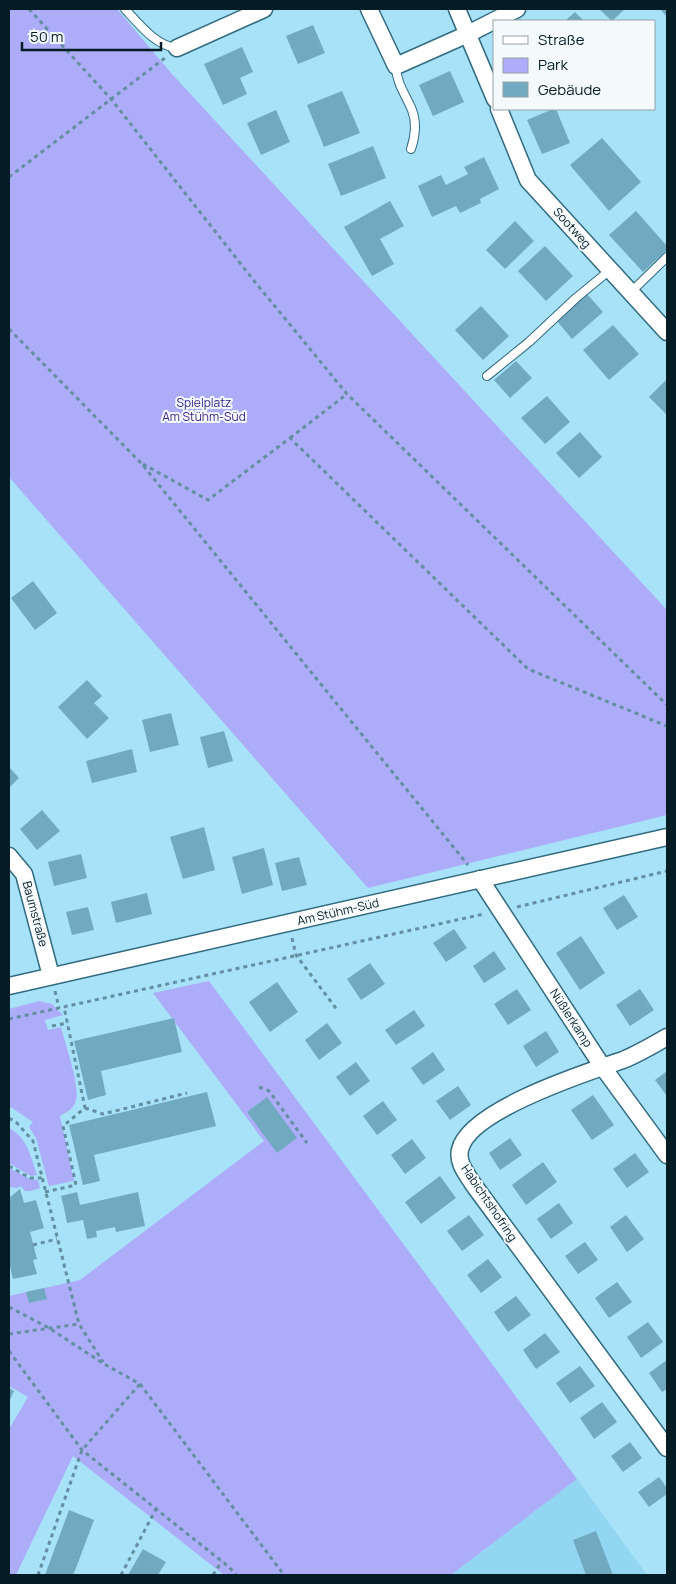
<svg xmlns="http://www.w3.org/2000/svg" width="676" height="1584" viewBox="0 0 676 1584" font-family="Manrope,sans-serif">
<style>
.built{fill:#93d6f1}
.green{fill:#adacf9}
.building{fill:#71aac0}
.lines{fill:none;stroke-linecap:round;stroke-linejoin:round}
.service-casing{stroke:#326b7f;stroke-width:10}
.minor-casing{stroke:#326b7f;stroke-width:19}
.path{stroke:#638fa0;stroke-width:3;stroke-dasharray:4 4;stroke-linecap:butt}
.service{stroke:#fff;stroke-width:8}
.minor{stroke:#fff;stroke-width:16}
.labels{text-anchor:middle;stroke-width:4;stroke-linejoin:round;paint-order:stroke}
.street-label{font-size:12px;fill:#051c25;stroke:#f4fafc}
.park-label{font-size:12px;fill:#361e88;stroke:#f4fafc}
</style>
<rect width="100%" height="100%" fill="#a7e2f9"/>
<path class="built" d="M577,1479L647,1575H451Z"/>
<g class="green">
<path d="M9,9H117L172,74L667,610V815L368,888L9,477Z"/>
<path d="M209,981L577,1479L451,1575H224L73,1456L16,1575H9V1429L28,1397L9,1386V1296L80,1280L264,1141L153,993Z"/>
<path d="M39,1001L52,1004L63,1015L45,1020L48,1030L61,1027C65,1043 80,1086 76,1100C74,1109 67,1112 60,1116L74,1181L49,1186L36,1138L29,1127L33,1122L9,1106V1009Z"/>
<path d="M9,1128C27,1137 31,1157 37,1175L31,1176L9,1163Z"/>
<path d="M9,1168L30,1179L38,1180L40,1188L31,1191H25L21,1186L17,1188L9,1187Z"/>
</g>
<g class="building">
<path d="M599,9H625L612,21Z"/>
<path d="M660,9H667V17Z"/>
<path d="M575,12L584,21H565Z"/>
<path d="M313,25L325,53L298,64L286,36Z"/>
<path d="M242,47L253,72L240,78L247,94L223,105L204,64Z"/>
<path d="M450,71L464,102L433,116L419,85Z"/>
<path d="M342,91L360,133L324,147L307,105Z"/>
<path d="M553,109H556L570,143L542,154L527,120Z"/>
<path d="M276,110L290,142L261,155L247,123Z"/>
<path d="M602,138L641,182L609,211L570,165Z"/>
<path d="M373,146L386,178L341,196L328,164Z"/>
<path d="M484,157L499,189L480,199L481,203L460,213L456,206L432,217L418,186L441,175L446,185L468,174L464,167Z"/>
<path d="M390,201L404,226L380,239L394,264L372,276L344,227Z"/>
<path d="M636,211L667,246V250L643,272L609,235Z"/>
<path d="M515,221L534,241L505,269L486,250Z"/>
<path d="M545,246L573,276L546,301L518,271Z"/>
<path d="M587,294L603,312L572,339L557,321Z"/>
<path d="M481,306L509,336L483,360L455,330Z"/>
<path d="M613,325L639,354L609,380L583,350Z"/>
<path d="M516,361L532,378L510,398L494,380Z"/>
<path d="M667,379V412L666,414L649,397Z"/>
<path d="M547,396L570,422L545,444L521,418Z"/>
<path d="M580,432L602,457L579,478L556,453Z"/>
<path d="M33,581L57,613L35,630L11,598Z"/>
<path d="M87,680L102,696L94,703L109,718L87,739L58,707Z"/>
<path d="M171,713L179,745L150,752L142,720Z"/>
<path d="M224,731L233,761L208,768L200,737Z"/>
<path d="M132,749L137,772L92,783L86,761Z"/>
<path d="M9,767L19,778L9,788Z"/>
<path d="M42,810L60,831L37,850L20,829Z"/>
<path d="M204,827L215,870L183,879L170,837Z"/>
<path d="M264,848L273,885L242,894L232,857Z"/>
<path d="M81,854L87,878L54,886L48,862Z"/>
<path d="M299,857L307,885L282,891L275,863Z"/>
<path d="M147,893L152,914L116,923L111,902Z"/>
<path d="M624,895L638,917L617,930L603,908Z"/>
<path d="M88,907L94,930L72,935L66,912Z"/>
<path d="M454,929L467,948L446,962L433,943Z"/>
<path d="M581,936L605,973L580,990L556,953Z"/>
<path d="M494,951L506,969L484,983L473,966Z"/>
<path d="M370,963L385,984L361,1000L347,979Z"/>
<path d="M277,982L298,1012L270,1032L249,1002Z"/>
<path d="M517,989L531,1010L508,1025L494,1004Z"/>
<path d="M640,989L654,1010L630,1026L616,1005Z"/>
<path d="M414,1010L425,1026L396,1045L385,1030Z"/>
<path d="M174,1018L182,1052L101,1071L106,1095L88,1100L74,1041Z"/>
<path d="M327,1023L342,1043L319,1060L305,1040Z"/>
<path d="M546,1031L559,1052L536,1067L523,1046Z"/>
<path d="M433,1052L445,1070L423,1085L411,1068Z"/>
<path d="M356,1062L370,1081L350,1096L336,1077Z"/>
<path d="M667,1071V1096L655,1080Z"/>
<path d="M458,1086L471,1105L450,1120L436,1101Z"/>
<path d="M207,1092L216,1126L94,1155L100,1181L83,1185L69,1125Z"/>
<path d="M593,1095L614,1125L592,1140L571,1110Z"/>
<path d="M267,1097L297,1138L277,1153L247,1112Z"/>
<path d="M383,1101L397,1120L377,1135L363,1116Z"/>
<path d="M510,1138L522,1155L500,1170L489,1153Z"/>
<path d="M412,1139L426,1158L405,1174L391,1155Z"/>
<path d="M635,1153L649,1172L627,1188L613,1169Z"/>
<path d="M543,1162L557,1182L526,1205L512,1185Z"/>
<path d="M440,1176L456,1198L421,1224L405,1202Z"/>
<path d="M20,1189L24,1203L36,1200L44,1228L30,1232L37,1259L33,1260L37,1274L13,1279L9,1262V1198Z"/>
<path d="M77,1192L80,1205L138,1192L145,1226L116,1232L115,1227L96,1231L97,1237L87,1239L83,1220L67,1223L64,1208L61,1196Z"/>
<path d="M559,1203L573,1223L551,1239L537,1219Z"/>
<path d="M469,1215L484,1235L462,1251L447,1231Z"/>
<path d="M626,1215L644,1239L627,1252L610,1227Z"/>
<path d="M585,1242L598,1260L578,1274L565,1256Z"/>
<path d="M488,1259L502,1277L481,1293L467,1275Z"/>
<path d="M617,1282L632,1302L609,1318L595,1298Z"/>
<path d="M44,1288L47,1299L29,1303L26,1292Z"/>
<path d="M516,1296L531,1315L508,1332L494,1312Z"/>
<path d="M648,1322L663,1342L641,1358L627,1337Z"/>
<path d="M545,1333L560,1352L536,1369L523,1350Z"/>
<path d="M667,1360V1389L662,1392L649,1373Z"/>
<path d="M580,1366L595,1386L570,1403L556,1383Z"/>
<path d="M9,1388L14,1391L9,1402Z"/>
<path d="M602,1402L617,1422L594,1439L580,1418Z"/>
<path d="M630,1442L642,1458L623,1472L611,1456Z"/>
<path d="M659,1477L667,1488V1494L649,1507L638,1492Z"/>
<path d="M69,1510L94,1520L76,1568L73,1575H45Z"/>
<path d="M596,1531L613,1575H586L573,1540Z"/>
<path d="M143,1549L166,1562L158,1575H128Z"/>
</g>
<g class="lines">
<defs>
<g id="service">
<path d="M125,9C139,24 156,46 177,48"/>
<path d="M396,66C396,83 406,95 412,110C417,123 415,137 411,149"/>
<path d="M631,292L667,257"/>
<path d="M487,376L529,342L576,298L610,270"/>
</g>
<g id="minor">
<path d="M369,9L396,66L468,34L517,9"/>
<path d="M457,9L495,99"/>
<path d="M177,48L264,9"/>
<path d="M499,109L528,180L667,332"/>
<path d="M9,856L24,874L51,976"/>
<path d="M480,879L602,1066L667,1155"/>
<path d="M9,986L667,837"/>
<path d="M667,1037C653,1045 638,1054 623,1060C588,1072 468,1110 460,1150C457,1163 467,1174 473,1184L667,1448"/>
</g>
</defs>
<use href="#service" class="service-casing"/>
<use href="#minor" class="minor-casing"/>
<g class="path">
<path d="M29,9L111,99L255,282L347,394L667,705"/>
<path d="M9,177L165,58"/>
<path d="M9,329L141,463L468,865"/>
<path d="M290,438L347,394"/>
<path d="M143,464L208,500L290,438L528,669L667,726"/>
<path d="M517,907L667,871"/>
<path d="M292,938L296,955L338,1011"/>
<path d="M55,991L59,1008"/>
<path d="M9,1019L484,914"/>
<path d="M52,1026L68,1023"/>
<path d="M259,1087L269,1091L307,1143"/>
<path d="M85,1108L103,1114L187,1093"/>
<path d="M9,1118L17,1123L33,1141L79,1324L103,1362"/>
<path d="M9,1166L30,1178H42"/>
<path d="M45,1192L76,1185L63,1126L85,1108L64,1007"/>
<path d="M33,1245L57,1239"/>
<path d="M9,1307L49,1328L104,1364L140,1384L284,1575"/>
<path d="M9,1334L79,1324"/>
<path d="M9,1351L82,1450L229,1567L236,1575"/>
<path d="M38,1575L82,1450L140,1384"/>
<path d="M121,1575L156,1509"/>
<path d="M213,1575L222,1561"/>
</g>
<use href="#service" class="service"/>
<use href="#minor" class="minor"/>
</g>
<g class="labels">
<g class="street-label">
<text transform="translate(572 228) rotate(48)" y="4">Sootweg</text>
<text transform="translate(338 912) rotate(-13)" y="4">Am Stühm-Süd</text>
<text transform="translate(35 914) rotate(75)" y="4">Baumstraße</text>
<text transform="translate(571 1018) rotate(57)" y="4">Nüßlerkamp</text>
<text transform="translate(489 1203) rotate(56)" y="4">Habichtshofring</text>
</g>
<g class="park-label">
<text x="204" y="407">Spielplatz<tspan x="204" dy="14">Am Stühm-Süd</tspan></text>
</g>
</g>
<rect width="676" height="1584" fill="none" stroke="#051c25" stroke-width="20"/>
<rect x="493" y="20" width="162" height="90" fill="#f4fafc" stroke="#94a1a6"/>
<rect x="503" y="36" width="25" height="8" fill="#ffffff" stroke="#94a1a6"/>
<text x="538" y="45" font-size="15" fill="#051c25">Straße</text>
<rect x="503" y="58" width="25" height="15" fill="#adacf9" stroke="#94a1a6"/>
<text x="538" y="70" font-size="15" fill="#051c25">Park</text>
<rect x="503" y="82" width="25" height="15" fill="#71aac0" stroke="#94a1a6"/>
<text x="538" y="95" font-size="15" fill="#051c25">Gebäude</text>
<path d="M22 42v8h139v-8" fill="none" stroke="#051c25" stroke-width="2.5"/>
<text x="30" y="42" font-size="15" fill="#051c25" stroke="#f4fafc" stroke-width="4" paint-order="stroke">50 m</text>
</svg>
